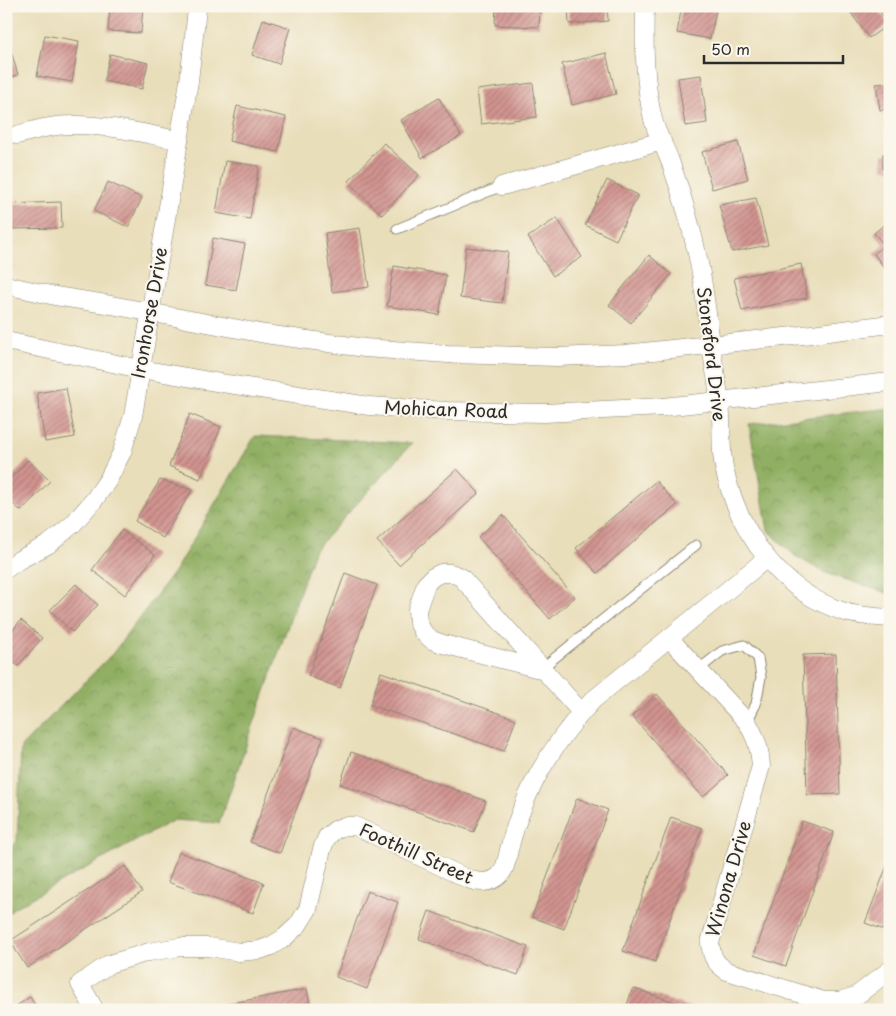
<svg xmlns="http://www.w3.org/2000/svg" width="896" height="1016" viewBox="0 0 896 1016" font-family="'Playpen Sans',sans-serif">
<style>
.forest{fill:url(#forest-crowns);stroke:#5e6d46}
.building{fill:url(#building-hatch)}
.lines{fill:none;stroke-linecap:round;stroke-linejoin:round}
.service-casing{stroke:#8a8472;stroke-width:11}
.minor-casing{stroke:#8a8472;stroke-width:19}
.service{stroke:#fff;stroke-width:9}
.minor{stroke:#fff;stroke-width:18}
.labels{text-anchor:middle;stroke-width:4;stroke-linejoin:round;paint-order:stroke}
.street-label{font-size:18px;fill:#2b2b2b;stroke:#fbf7ec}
</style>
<defs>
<pattern id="forest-crowns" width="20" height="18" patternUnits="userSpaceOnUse" patternTransform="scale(1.25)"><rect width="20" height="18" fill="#90af62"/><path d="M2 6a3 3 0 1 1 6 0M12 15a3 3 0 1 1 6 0" fill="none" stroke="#768f51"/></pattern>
<pattern id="building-hatch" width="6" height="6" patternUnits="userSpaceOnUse" patternTransform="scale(1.25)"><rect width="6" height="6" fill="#d29490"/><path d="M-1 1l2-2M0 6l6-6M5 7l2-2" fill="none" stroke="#ab7976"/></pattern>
</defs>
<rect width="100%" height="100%" fill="#fbf7ec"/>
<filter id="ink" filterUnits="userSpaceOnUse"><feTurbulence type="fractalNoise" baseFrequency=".02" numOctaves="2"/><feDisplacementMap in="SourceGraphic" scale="10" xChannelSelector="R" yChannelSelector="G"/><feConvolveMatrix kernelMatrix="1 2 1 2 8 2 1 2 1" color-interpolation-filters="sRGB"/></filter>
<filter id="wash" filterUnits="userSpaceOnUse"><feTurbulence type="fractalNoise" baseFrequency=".0096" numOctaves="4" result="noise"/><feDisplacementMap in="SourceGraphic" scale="20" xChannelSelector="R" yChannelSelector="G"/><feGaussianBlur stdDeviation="1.12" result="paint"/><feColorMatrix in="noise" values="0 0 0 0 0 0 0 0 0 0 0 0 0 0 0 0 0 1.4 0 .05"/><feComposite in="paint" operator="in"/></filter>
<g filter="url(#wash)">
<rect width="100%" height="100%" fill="#e9deba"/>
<g class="forest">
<path d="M890,408V594L823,572L794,555L768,530L749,424Z"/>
<path d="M255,436L412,443L314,551L219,823L174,820L15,907L6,916V852L17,842L21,747L113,653L174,572Z"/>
</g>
<g id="blocks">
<g class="building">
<path d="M110,6H143L141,33L108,31Z"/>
<path d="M496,6H540L539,27L495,25Z"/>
<path d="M568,6H607L608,21L569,24Z"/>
<path d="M682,6H717L710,39L677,33Z"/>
<path d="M846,6H876L889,24L869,38Z"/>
<path d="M263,19L290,28L279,64L252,55Z"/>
<path d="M45,35L79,41L72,82L37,76Z"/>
<path d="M9,44L18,75L6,79V45Z"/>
<path d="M606,53L616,94L572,105L562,64Z"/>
<path d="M110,54L148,63L142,89L104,81Z"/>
<path d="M701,75L707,123L685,126L678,78Z"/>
<path d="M533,83L537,117L481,124L477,90Z"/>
<path d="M890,83V109L880,110L876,84Z"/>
<path d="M439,98L461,136L422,158L401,120Z"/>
<path d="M237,106L286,117L278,152L229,141Z"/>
<path d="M738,142L748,179L712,189L702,152Z"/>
<path d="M384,143L419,175L382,215L348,182Z"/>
<rect x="883" y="154" width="7" height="15"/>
<path d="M225,161L259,166L250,219L216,213Z"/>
<path d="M607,180L638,195L616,240L585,225Z"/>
<path d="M108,182L142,198L128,227L94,211Z"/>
<path d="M756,198L768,245L732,252L719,205Z"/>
<path d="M61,202L62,228L10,229L9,204Z"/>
<path d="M557,218L582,257L553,276L528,237Z"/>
<path d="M890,220V268L887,271L874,254L884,245L874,233Z"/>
<path d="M360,228L369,287L332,292L325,233Z"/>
<path d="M213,238L245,244L236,290L205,285Z"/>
<path d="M466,247L508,252L502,303L460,298Z"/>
<path d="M649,255L671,274L631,323L609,305Z"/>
<path d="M801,264L807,298L742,311L734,278Z"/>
<path d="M394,266L446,275L439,315L387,306Z"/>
<path d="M66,388L75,437L45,442L37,393Z"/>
<path d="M190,414L221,427L200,479L169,466Z"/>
<path d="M28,460L50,481L21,511L6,497V483Z"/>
<path d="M457,469L479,493L399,565L377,541Z"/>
<path d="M160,480L192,490L163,538L135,521Z"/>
<path d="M656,481L677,505L597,573L576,548Z"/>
<path d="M503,515L575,597L550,619L478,537Z"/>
<path d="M122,530L155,555L125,595L92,570Z"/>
<path d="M345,573L377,585L340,688L308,676Z"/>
<path d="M76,584L98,605L72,632L50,610Z"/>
<path d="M21,620L42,638L18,666L6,656V638Z"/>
<path d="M836,654L840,794L807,795L803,655Z"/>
<path d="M381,672L516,719L504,751L370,705Z"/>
<path d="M657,694L728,775L703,797L632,716Z"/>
<path d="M293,727L323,738L280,853L250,842Z"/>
<path d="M351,752L486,801L474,832L340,784Z"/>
<path d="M577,798L608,810L564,929L532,917Z"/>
<path d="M671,817L702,828L655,962L623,951Z"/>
<path d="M802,821L834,832L786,966L754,955Z"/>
<path d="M179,852L264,883L253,913L168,882Z"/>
<path d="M890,858V932L865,923Z"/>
<path d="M125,866L142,892L27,968L10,941Z"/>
<path d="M367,891L398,902L367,989L336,977Z"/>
<path d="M429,911L528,947L518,975L419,939Z"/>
<path d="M633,988L695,1009V1010H625Z"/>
<path d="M307,989L311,1010H200V1009Z"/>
<path d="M30,997L38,1010H10Z"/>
</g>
</g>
</g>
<g filter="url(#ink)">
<use href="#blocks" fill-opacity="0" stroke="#8a8472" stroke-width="1"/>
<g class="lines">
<defs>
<g id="service">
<path d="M397,229L502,186"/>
<path d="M542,668L696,545"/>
<path d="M698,670L722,651L744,645L758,658L761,677L756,704L747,722"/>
</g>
<g id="minor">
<path d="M645,6C644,44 644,82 653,119C656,133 665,147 670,161C682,194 692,228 699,263C705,292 708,322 712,352C715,373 720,395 721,416C722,436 720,456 726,476C742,537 783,593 845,612C859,616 875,617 890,618"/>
<path d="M17,135C35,130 52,125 71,125C105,124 145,134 179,140"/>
<path d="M502,186L662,141"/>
<path d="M6,285L55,296L106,304L265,334L365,348L448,354L558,357L625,354L812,334L890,324"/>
<path d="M6,341L141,369L215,382L369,406L447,411L544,413L663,407L890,382"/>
<path d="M6,569L19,560L49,544L73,524L94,500L108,480L122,452L133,416L141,369L189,81L197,9L196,6"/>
<path d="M669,638L747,722C756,737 760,749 761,766L710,943C712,958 715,963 727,971L824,1001H839L856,996L890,970"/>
<path d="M542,668H536L443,644L432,640L423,632L418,622L417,610L426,584L433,577L441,573H451L461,577L581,712"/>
<path d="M95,1010L80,984L109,964L149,952L179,947H209L239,952L260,950L271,946L284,938L298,925L308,909L322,849L327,837L335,830L344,826H355L468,879C479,883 491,884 500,875C507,867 507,856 510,846C513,834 517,821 522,809C538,768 563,732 593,700L767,558"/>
</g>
</defs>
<use href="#service" class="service-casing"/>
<use href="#minor" class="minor-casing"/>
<use href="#service" class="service"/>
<use href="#minor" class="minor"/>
</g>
</g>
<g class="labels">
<g class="street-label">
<text transform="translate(150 313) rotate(-80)" y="6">Ironhorse Drive</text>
<text transform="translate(711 354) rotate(83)" y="6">Stoneford Drive</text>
<text transform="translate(446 410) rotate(2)" y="6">Mohican Road</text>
<text transform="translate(416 854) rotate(24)" y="6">Foothill Street</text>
<text transform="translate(729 879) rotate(-74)" y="6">Winona Drive</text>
</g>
</g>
<rect width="896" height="1016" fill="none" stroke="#fbf7ec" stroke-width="25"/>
<path d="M704 55v8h139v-8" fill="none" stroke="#2b2b2b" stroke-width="2.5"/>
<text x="711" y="55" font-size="15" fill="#2b2b2b" stroke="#fbf7ec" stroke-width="4" paint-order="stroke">50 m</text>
</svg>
